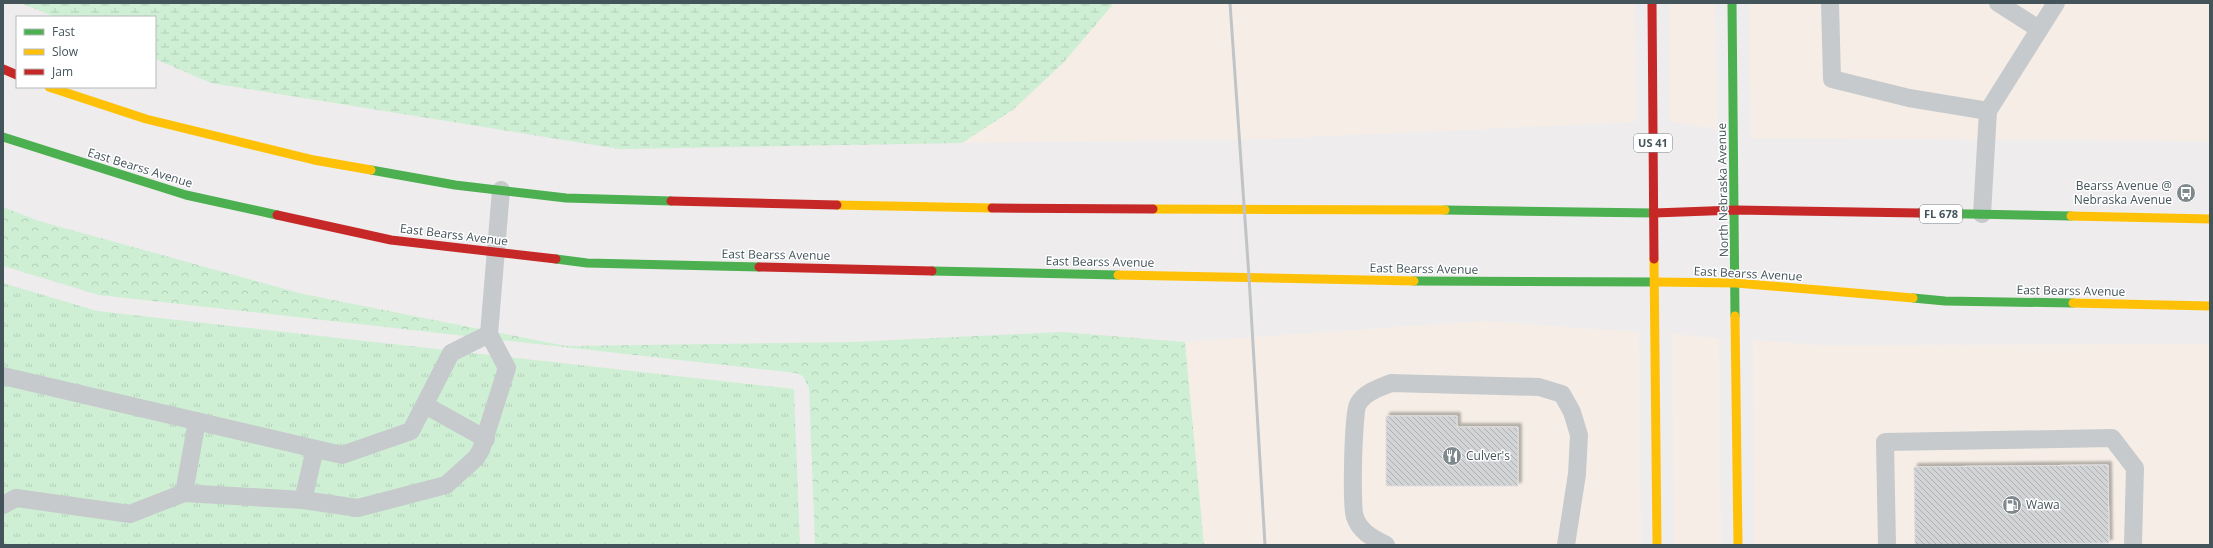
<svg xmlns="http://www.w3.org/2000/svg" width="2213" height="548" viewBox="0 0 2213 548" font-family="'Open Sans',sans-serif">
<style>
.commercial{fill:#f6eee6}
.grass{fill:url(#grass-tufts)}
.wetland{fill:url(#wetland-marsh)}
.park{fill:url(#park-crowns)}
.building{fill:url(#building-back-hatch);stroke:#dfdee0;filter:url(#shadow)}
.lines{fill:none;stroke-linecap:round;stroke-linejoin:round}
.lane{stroke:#c6cacc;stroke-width:18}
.fast{stroke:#4caf50;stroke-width:9}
.slow{stroke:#ffc107;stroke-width:9}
.jam{stroke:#c62828;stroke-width:9}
.rail{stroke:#c1c4c6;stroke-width:3}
.labels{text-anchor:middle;stroke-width:3;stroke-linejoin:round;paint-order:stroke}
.shield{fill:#fff;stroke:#7b878c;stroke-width:1}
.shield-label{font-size:11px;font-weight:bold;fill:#43545a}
.street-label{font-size:12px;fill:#43545a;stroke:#fff}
.poi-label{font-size:12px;fill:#43545a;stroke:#fff;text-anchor:start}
</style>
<defs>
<pattern id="grass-tufts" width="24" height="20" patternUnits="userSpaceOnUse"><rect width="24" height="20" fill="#cfefd4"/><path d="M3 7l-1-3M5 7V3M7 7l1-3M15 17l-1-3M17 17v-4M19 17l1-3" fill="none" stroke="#b3cfb8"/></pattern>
<pattern id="wetland-marsh" width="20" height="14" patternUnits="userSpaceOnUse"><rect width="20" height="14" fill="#cfefd4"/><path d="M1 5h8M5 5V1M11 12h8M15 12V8" fill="none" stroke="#b3cfb8"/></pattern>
<pattern id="park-crowns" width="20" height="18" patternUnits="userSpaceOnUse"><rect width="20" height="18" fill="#cfefd4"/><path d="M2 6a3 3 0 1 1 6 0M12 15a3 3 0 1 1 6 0" fill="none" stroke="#b3cfb8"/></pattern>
<pattern id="building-back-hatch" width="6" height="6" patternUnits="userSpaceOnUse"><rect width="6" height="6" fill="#d3d4d6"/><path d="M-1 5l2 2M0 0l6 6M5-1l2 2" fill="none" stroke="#adafb1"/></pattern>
<filter id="shadow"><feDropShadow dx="3.5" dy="-3.5" stdDeviation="1" flood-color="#0004"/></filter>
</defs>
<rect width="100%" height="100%" fill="#eeeced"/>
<g class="commercial">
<path d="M1114,3H1635L1636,122L1266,139L962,143L1014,109L1064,62Z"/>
<path d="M1669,3H1715L1717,130L1670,121Z"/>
<path d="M1749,3H2210V141L1751,138Z"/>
<path d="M1483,321L1639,332L1641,545H1204L1185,342Z"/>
<path d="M1672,334L1719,338L1721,545H1674Z"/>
<path d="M1753,340L1821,345L2210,344V545H1754Z"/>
</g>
<path class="grass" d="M3,283L97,311L794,389L800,545H3Z"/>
<path class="wetland" d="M21,3H1114L1064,62L1014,109L962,143L619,149L211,83L155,59V17H55Z"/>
<path class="park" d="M3,207L39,221L303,294L566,346L852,342L1061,332L1185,342L1204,545H815L809,388L803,376L796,373L99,295L3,266Z"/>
<g class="building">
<path d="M1386,416H1457V427H1518V486H1386Z"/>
<path d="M2108,465L2109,543L1915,545L1914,467Z"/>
</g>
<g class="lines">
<g class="lane">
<path d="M1830,3L1832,79L1909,98L1988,111"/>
<path d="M1998,3L2039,29"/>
<path d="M1982,214L1988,111L2056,3"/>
<path d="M3,376L342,455L411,431L451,353L489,334"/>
<path d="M425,405L486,439"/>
<path d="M184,493L197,421"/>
<path d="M303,500L315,449"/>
<path d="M3,505L16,498L130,514L184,493L303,500L358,508L446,485L476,458L481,450L507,368L489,334L501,190"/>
<path d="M1386,545C1373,538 1360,532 1355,517C1351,508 1353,412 1358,404C1365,392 1379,388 1391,383L1539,387L1562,394L1572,412L1579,435L1577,474L1566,545"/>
<path d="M1887,545L1885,442L2112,438L2135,468L2133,545"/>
</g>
<g class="fast">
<path d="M1732,3L1735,316"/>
<path d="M3,137L186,195L277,215"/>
<path d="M371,170L455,185L566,198L671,201"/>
<path d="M1445,210L1654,213"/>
<path d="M1919,213L2071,216"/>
<path d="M556,259L587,263L759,267"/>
<path d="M932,271L1118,275"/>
<path d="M1414,281L1655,282"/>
<path d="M1913,298L1945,301L2073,303"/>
</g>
<g class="slow">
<path d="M49,87L146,119L314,160L371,170"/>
<path d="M837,205L992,208"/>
<path d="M1153,209L1445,210"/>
<path d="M2071,216L2210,219"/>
<path d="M1654,259L1657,545"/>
<path d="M1118,275L1414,281"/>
<path d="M1655,282L1736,283L1913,298"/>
<path d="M2073,303L2210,306"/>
<path d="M1735,316L1738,545"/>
</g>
<g class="jam">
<path d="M1652,3L1654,259"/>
<path d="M3,69L17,75"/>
<path d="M671,201L837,205"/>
<path d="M992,208L1153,209"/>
<path d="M1654,213L1736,210L1919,213"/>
<path d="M277,215L391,240L556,259"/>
<path d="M759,267L932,271"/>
</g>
<path class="rail" d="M1230,3L1249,277L1265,545"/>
</g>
<defs>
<symbol id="bus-disc" viewBox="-11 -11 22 22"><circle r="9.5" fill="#7f898d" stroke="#fff"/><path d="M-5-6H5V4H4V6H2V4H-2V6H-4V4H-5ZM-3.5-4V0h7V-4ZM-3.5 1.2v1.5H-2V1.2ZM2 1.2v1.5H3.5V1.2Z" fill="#fff"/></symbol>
<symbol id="restaurant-disc" viewBox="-11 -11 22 22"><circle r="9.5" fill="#7f898d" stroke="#fff"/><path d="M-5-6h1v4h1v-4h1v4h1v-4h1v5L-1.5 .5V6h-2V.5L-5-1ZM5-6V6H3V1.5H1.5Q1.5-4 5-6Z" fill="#fff"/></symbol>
<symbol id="fuel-disc" viewBox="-11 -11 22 22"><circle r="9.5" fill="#7f898d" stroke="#fff"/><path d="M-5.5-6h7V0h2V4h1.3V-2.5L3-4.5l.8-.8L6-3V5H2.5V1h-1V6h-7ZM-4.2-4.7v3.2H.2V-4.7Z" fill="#fff"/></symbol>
</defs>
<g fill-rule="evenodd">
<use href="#bus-disc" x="2175" y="182" width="22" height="22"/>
<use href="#restaurant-disc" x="1441" y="445" width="22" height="22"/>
<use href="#fuel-disc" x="2001" y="494" width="22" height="22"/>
</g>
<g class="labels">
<g class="shield">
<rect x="1634" y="134" width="38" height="18" rx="3"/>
<rect x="1920" y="205" width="42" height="18" rx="3"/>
</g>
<g class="shield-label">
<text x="1653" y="147">US 41</text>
<text x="1941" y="218">FL 678</text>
</g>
<g class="street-label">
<text transform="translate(140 168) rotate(17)" y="4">East Bearss Avenue</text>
<text transform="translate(1723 190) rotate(-91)" y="4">North Nebraska Avenue</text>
<text transform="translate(454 235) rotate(7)" y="4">East Bearss Avenue</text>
<text transform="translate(776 255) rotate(1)" y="4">East Bearss Avenue</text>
<text transform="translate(1100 262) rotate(1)" y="4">East Bearss Avenue</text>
<text transform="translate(1424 269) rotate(1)" y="4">East Bearss Avenue</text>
<text transform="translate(1748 274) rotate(3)" y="4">East Bearss Avenue</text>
<text transform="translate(2071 291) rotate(1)" y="4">East Bearss Avenue</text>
</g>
<g class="poi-label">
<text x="2172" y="190" text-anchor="end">Bearss Avenue @<tspan x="2172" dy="14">Nebraska Avenue</tspan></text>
<text x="1466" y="460">Culver's</text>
<text x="2026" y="509">Wawa</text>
</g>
</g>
<rect width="2213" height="548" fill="none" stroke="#43545a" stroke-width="8"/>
<rect x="16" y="16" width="140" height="72" fill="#ffffff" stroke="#b4bbbd"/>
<rect x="24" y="29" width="20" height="6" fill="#4caf50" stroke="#b4bbbd"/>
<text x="52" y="36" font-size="12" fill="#43545a">Fast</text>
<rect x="24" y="49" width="20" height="6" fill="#ffc107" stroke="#b4bbbd"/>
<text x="52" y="56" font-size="12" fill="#43545a">Slow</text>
<rect x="24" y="69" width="20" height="6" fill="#c62828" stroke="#b4bbbd"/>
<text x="52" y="76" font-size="12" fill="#43545a">Jam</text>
</svg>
